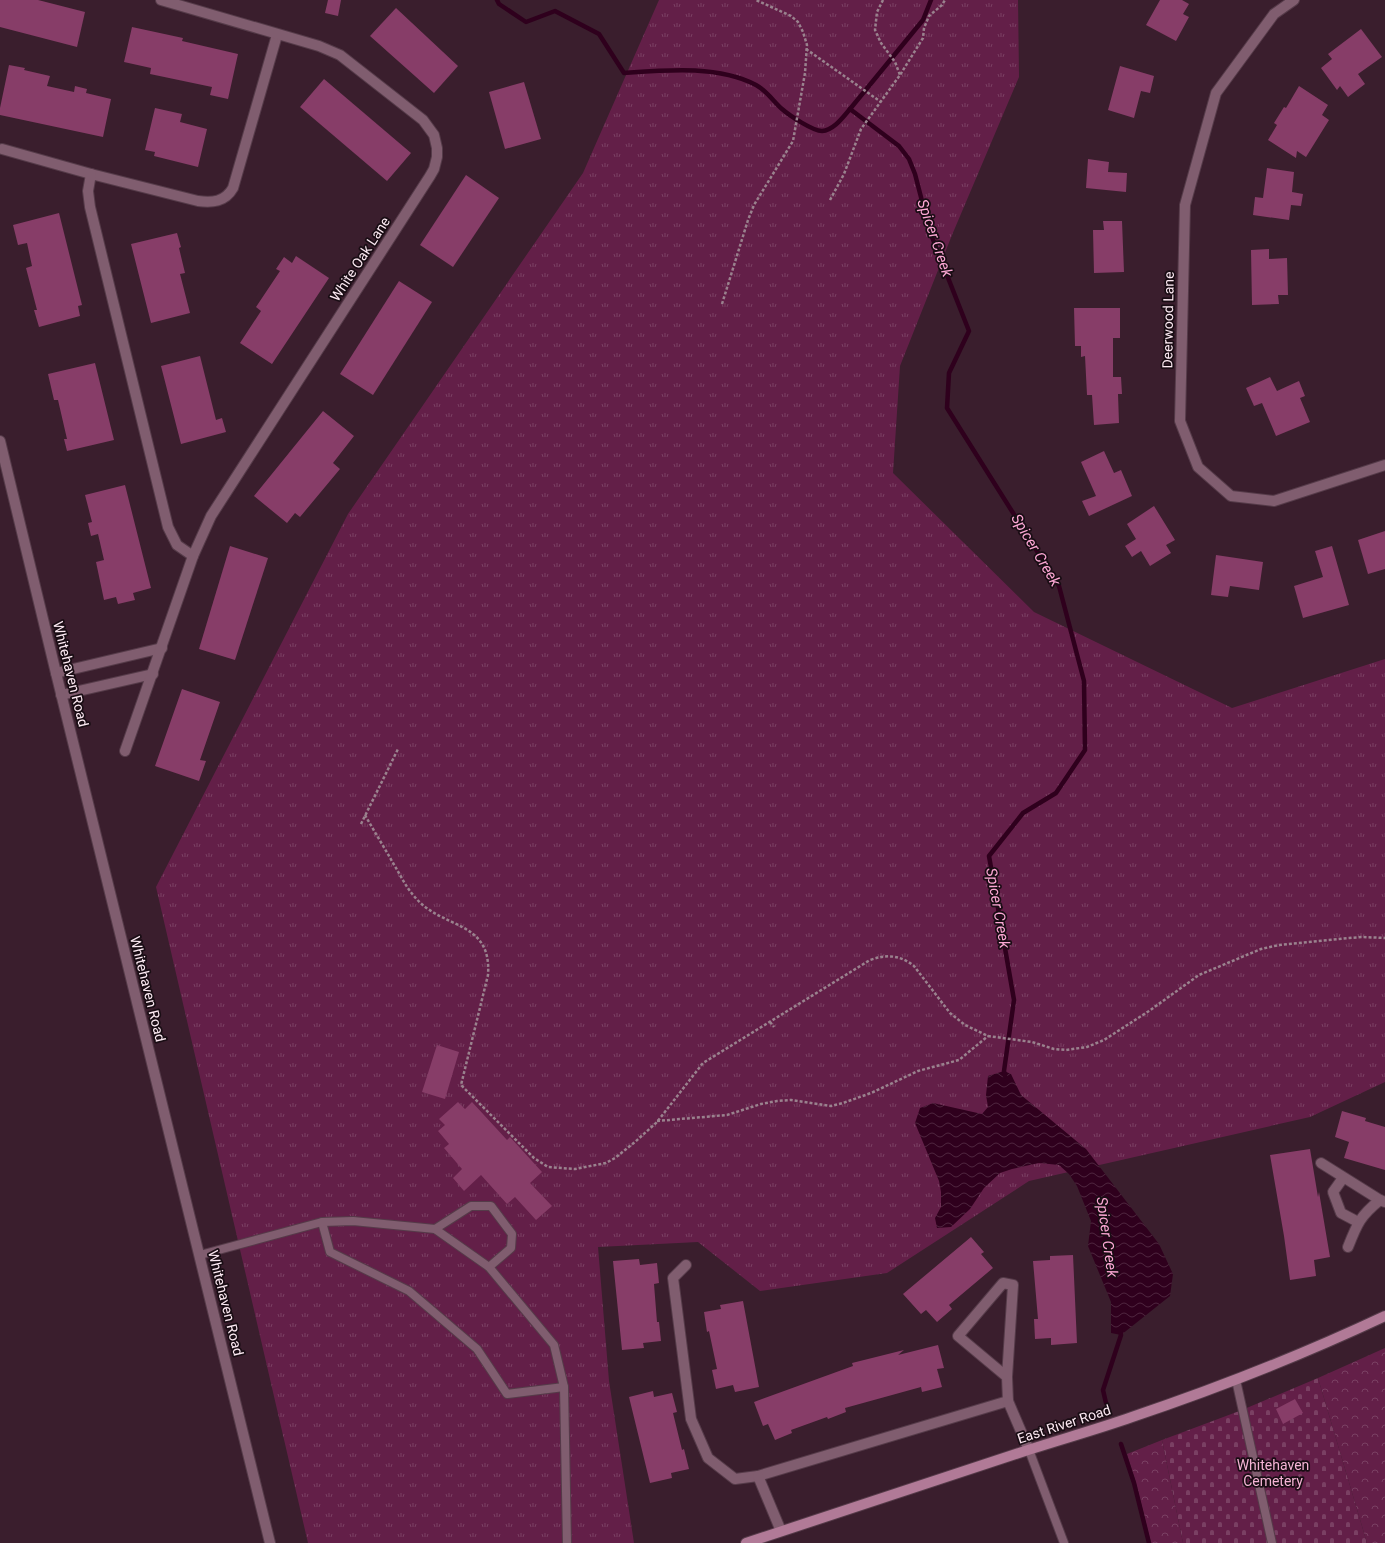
<svg xmlns="http://www.w3.org/2000/svg" width="1385" height="1543" viewBox="0 0 1385 1543" font-family="Roboto,sans-serif">
<style>
.grass{fill:url(#grass-tufts)}
.cemetery{fill:url(#cemetery-stones)}
.park{fill:url(#park-crowns)}
.water{fill:url(#water-waves)}
.lines{fill:none;stroke-linecap:round;stroke-linejoin:round}
.stream{stroke:#2f001d;stroke-width:4.5}
.building{fill:#873d68}
.service-casing{stroke:#553b49;stroke-width:10}
.minor-casing{stroke:#553b49;stroke-width:12}
.tertiary-casing{stroke:#553b49;stroke-width:12}
.secondary-casing{stroke:#553b49;stroke-width:12}
.path{stroke:#9a828e;stroke-width:2.5;stroke-dasharray:3 2;stroke-linecap:butt}
.service{stroke:#805d6f;stroke-width:8}
.minor{stroke:#805d6f;stroke-width:10}
.tertiary{stroke:#805d6f;stroke-width:10}
.secondary{stroke:#b17a97;stroke-width:10}
.labels{text-anchor:middle;stroke-width:3.5;stroke-linejoin:round;paint-order:stroke}
.street-label{font-size:14px;fill:#fdeaf3;stroke:#190d14}
.park-label{font-size:14px;fill:#f5b4d5;stroke:#190d14}
.water-label{font-size:15px;font-style:italic;fill:#fca7d4;stroke:#190d14}
</style>
<defs>
<pattern id="grass-tufts" width="24" height="20" patternUnits="userSpaceOnUse"><rect width="24" height="20" fill="#631f48"/><path d="M3 7l-1-3M5 7V3M7 7l1-3M15 17l-1-3M17 17v-4M19 17l1-3" fill="none" stroke="#7a4063"/></pattern>
<pattern id="cemetery-stones" width="16" height="16" patternUnits="userSpaceOnUse"><rect width="16" height="16" fill="#631f48"/><path d="M2 7V4a2 2 0 0 1 4 0v3zM10 15v-3a2 2 0 0 1 4 0v3z" fill="#7a4063"/></pattern>
<pattern id="park-crowns" width="20" height="18" patternUnits="userSpaceOnUse"><rect width="20" height="18" fill="#631f48"/><path d="M2 6a3 3 0 1 1 6 0M12 15a3 3 0 1 1 6 0" fill="none" stroke="#7a4063"/></pattern>
<pattern id="water-waves" width="16" height="10" patternUnits="userSpaceOnUse"><rect width="16" height="10" fill="#2f001d"/><path d="M0 5q4-4 8 0t8 0" fill="none" stroke="#4e253e"/></pattern>
</defs>
<rect width="100%" height="100%" fill="#3a1e2d"/>
<path class="grass" d="M659,0H1018L1019,77L952,235L900,366L893,473L1034,612L1232,708L1385,659V1082L1310,1117L1029,1181L887,1273L760,1291L698,1242L598,1247L609,1381L634,1543H308L156,887L348,514L583,173Z"/>
<path class="cemetery" d="M1318,1378L1367,1543H1183L1162,1440L1242,1410Z"/>
<g class="park">
<path d="M1385,1348V1543H1367L1318,1378Z"/>
<path d="M1162,1440L1183,1543H1151L1136,1483L1127,1454Z"/>
</g>
<path class="water" d="M1004,1071L1011,1074L1021,1095L1086,1149L1159,1244L1173,1274L1170,1296L1121,1335L1111,1333V1302L1088,1246L1091,1221L1077,1186L1069,1174L1059,1165L1039,1163L1012,1169L1000,1173L984,1188L970,1209L951,1227L937,1228L935,1218L941,1207V1192L939,1181L915,1123L920,1108L933,1103L982,1114L988,1107L986,1095L988,1076Z"/>
<g class="lines">
<g class="stream">
<path d="M497,0L499,4L526,22L555,11L599,34L624,73C666,70 718,65 756,85C767,91 773,101 782,109C790,116 813,131 822,131C834,130 843,117 850,109L899,146L909,159L915,174L930,232L969,331L949,373L947,408L1059,586L1084,681L1085,750L1056,793L1023,813L989,856L1014,1000L1004,1071L1005,1076"/>
<path d="M850,109L923,20L931,0"/>
<path d="M1106,1403L1103,1390L1121,1335L1120,1329"/>
<path d="M1121,1444L1134,1483L1149,1543"/>
</g>
</g>
<g class="building">
<path d="M0,0H38L85,12L77,47L0,27Z"/>
<path d="M328,0H341L338,16L325,13Z"/>
<path d="M1160,0H1182L1189,4L1183,14L1189,17L1176,41L1146,25Z"/>
<path d="M396,8L458,66L434,93L370,36Z"/>
<path d="M132,27L183,38L182,41L238,54L228,99L210,95L212,87L150,74L151,68L124,62Z"/>
<path d="M1361,29L1382,57L1358,74L1365,84L1348,97L1340,86L1337,90L1321,68L1332,59L1328,54Z"/>
<path d="M9,65L25,68L24,70L50,76L47,86L74,92L75,86L87,89L86,93L111,99L103,137L0,115V108Z"/>
<path d="M1120,66L1154,76L1150,93L1141,91L1134,118L1108,110Z"/>
<path d="M324,79L411,153L387,181L300,107Z"/>
<path d="M524,82L541,139L505,149L489,92Z"/>
<path d="M1299,86L1328,105L1322,115L1329,120L1306,157L1297,151L1296,158L1268,140L1277,125L1274,123L1284,107L1286,108Z"/>
<path d="M155,108L182,114L180,122L207,129L198,167L154,156L155,152L145,150Z"/>
<path d="M1088,159L1109,162L1108,172L1127,173L1126,192L1086,188Z"/>
<path d="M1267,168L1294,172L1292,192L1303,194L1301,206L1291,205L1289,220L1253,215L1255,197L1263,198Z"/>
<path d="M466,175L499,198L453,267L420,245Z"/>
<path d="M59,213L82,305L78,306L80,316L39,327L34,310H37L26,268L32,266L27,243L18,245L13,225Z"/>
<path d="M1103,221H1122L1124,272L1094,273L1093,230H1104Z"/>
<path d="M177,233L181,247L179,248L185,273L180,274L190,313L151,323L131,244Z"/>
<path d="M1269,249V259L1287,258L1288,295H1278L1279,304L1252,305L1251,250Z"/>
<path d="M296,256L329,278L272,364L240,343L261,311L256,307L280,271L276,269L284,257L292,263Z"/>
<path d="M399,281L432,302L373,395L340,374Z"/>
<path d="M1074,308H1120V338H1113V377H1121L1122,394H1118L1119,423L1094,425L1092,395H1087L1085,356L1081,357V346H1075Z"/>
<path d="M200,356L216,420L222,418L226,432L181,444L161,366Z"/>
<path d="M95,363L114,440L67,451L64,439H67L58,400H54L48,374Z"/>
<path d="M1270,377L1277,391L1299,381L1305,396L1300,398L1310,422L1276,436L1262,403L1254,406L1246,388Z"/>
<path d="M323,411L354,436L333,463L340,469L300,517L295,513L287,523L254,496Z"/>
<path d="M1104,451L1114,473L1121,470L1132,496L1089,516L1082,501L1096,496L1081,462Z"/>
<path d="M125,485L151,588L133,593L135,600L118,604L116,597L104,600L96,562L104,560L98,534L91,536L88,523L92,522L85,495Z"/>
<path d="M1154,506L1175,540L1166,545L1171,553L1150,566L1141,551L1132,557L1125,546L1136,539L1127,524Z"/>
<path d="M1385,531V569L1368,574L1358,540Z"/>
<path d="M230,546L268,558L235,660L199,649Z"/>
<path d="M1332,546L1349,605L1303,618L1294,586L1323,577L1315,551Z"/>
<path d="M1216,555L1263,562L1259,590L1230,586L1228,597L1211,595Z"/>
<path d="M182,689L220,702L200,760L206,761L199,781L155,766Z"/>
<path d="M437,1045L459,1052L445,1099L422,1092Z"/>
<path d="M458,1102L465,1109L472,1102L507,1140L510,1137L542,1172L530,1183L552,1206L536,1220L515,1197L507,1204L481,1175L464,1191L453,1178L462,1169L444,1148L449,1144L438,1131L445,1125L439,1119Z"/>
<path d="M1342,1111L1366,1118L1365,1121L1385,1127V1170L1344,1158L1349,1142L1335,1137Z"/>
<path d="M1310,1149L1318,1197L1319,1192L1330,1257L1314,1260L1316,1276L1290,1280L1284,1236L1270,1155Z"/>
<path d="M971,1237L984,1252L981,1254L993,1268L949,1305L952,1309L937,1322L926,1310L921,1314L903,1294Z"/>
<path d="M1073,1255L1077,1343L1051,1345V1338L1035,1339L1034,1319H1038L1033,1261L1050,1260V1256Z"/>
<path d="M639,1259L640,1265L657,1263L659,1283L654,1284L657,1322H659L661,1341L643,1343L644,1348L622,1350L613,1261Z"/>
<path d="M743,1301L759,1387L735,1392L733,1385L716,1389L712,1370L717,1369L709,1331L707,1332L704,1312L721,1309L720,1305Z"/>
<path d="M938,1345L944,1368L937,1369L942,1387L922,1392L921,1387L845,1408L846,1412L828,1419L827,1417L791,1430L792,1433L775,1440L768,1424L763,1426L754,1402L853,1366L852,1363L904,1350L898,1355Z"/>
<path d="M653,1391L654,1397L672,1393L677,1412L673,1413L682,1450L684,1449L689,1469L671,1473L672,1478L650,1483L629,1397Z"/>
<path d="M1295,1399L1303,1413L1283,1424L1276,1409Z"/>
</g>
<g class="lines">
<defs>
<g id="service">
<path d="M322,1222L330,1252L409,1291L477,1349L507,1394L564,1387"/>
<path d="M435,1229L471,1206H491L512,1234L511,1248L489,1267"/>
<path d="M200,1255L322,1222L353,1221L435,1229L489,1267L554,1345L564,1387L567,1543"/>
<path d="M1236,1380L1272,1543"/>
<path d="M1029,1450L1064,1543"/>
</g>
<g id="minor">
<path d="M1294,0L1274,14L1216,93L1185,205L1180,421L1198,467L1231,496L1274,501L1385,465"/>
<path d="M2,149L91,174L198,201C212,203 225,202 233,188L277,35"/>
<path d="M91,174L88,191L90,207L168,527L177,545L193,556"/>
<path d="M56,673L162,648"/>
<path d="M61,695L153,674"/>
<path d="M125,751L193,556L211,516L430,176L434,169L437,157V148L434,135L423,120L340,55L319,46L161,0"/>
<path d="M1321,1163L1380,1200L1385,1202"/>
<path d="M1343,1178L1333,1192L1341,1213L1358,1222"/>
<path d="M1348,1247C1357,1224 1360,1216 1380,1200"/>
<path d="M686,1265L673,1278L691,1419L708,1458L735,1479L758,1476L1008,1401"/>
<path d="M1007,1377L958,1336L1003,1283L1013,1285L1007,1377L1008,1401L1029,1450"/>
<path d="M758,1476L781,1531"/>
</g>
<path id="tertiary" d="M0,441L56,673L270,1543"/>
<path id="secondary" d="M746,1543C840,1512 934,1481 1028,1450C1062,1439 1098,1429 1132,1417C1218,1388 1302,1355 1385,1316"/>
</defs>
<use href="#service" class="service-casing"/>
<use href="#minor" class="minor-casing"/>
<use href="#tertiary" class="tertiary-casing"/>
<use href="#secondary" class="secondary-casing"/>
<g class="path">
<path d="M883,0L877,12L875,30L881,43L895,62L900,75"/>
<path d="M806,49L881,102"/>
<path d="M830,200L844,174L861,129L900,75L923,38L924,28L929,16L942,5L945,0"/>
<path d="M722,304L748,220L754,205L793,141L805,73L807,45L803,32L798,22L791,16L756,0"/>
<path d="M365,815C374,831 384,847 393,863C400,874 405,886 414,896C441,930 492,919 488,975L461,1085L534,1158L548,1167L575,1169L606,1163L615,1158L635,1142L657,1122L703,1063L870,960C887,954 900,955 914,966L950,1013L965,1025L988,1036L1032,1042L1054,1049L1066,1050L1087,1047L1104,1040L1149,1011L1199,975L1261,949L1279,945L1349,938L1363,937L1385,938"/>
<path d="M361,824L398,749"/>
<path d="M770,1022L774,1027"/>
<path d="M657,1121L727,1115L761,1104L777,1101L791,1100L831,1106L843,1103L871,1093L918,1071L959,1060L988,1036"/>
</g>
<use href="#service" class="service"/>
<use href="#minor" class="minor"/>
<use href="#tertiary" class="tertiary"/>
<use href="#secondary" class="secondary"/>
</g>
<g class="labels">
<g class="street-label">
<text transform="translate(360 259) rotate(-57)" y="5">White Oak Lane</text>
<text transform="translate(1168 320) rotate(-89)" y="5">Deerwood Lane</text>
<text transform="translate(71 674) rotate(76)" y="5">Whitehaven Road</text>
<text transform="translate(148 989) rotate(76)" y="5">Whitehaven Road</text>
<text transform="translate(226 1303) rotate(76)" y="5">Whitehaven Road</text>
<text transform="translate(1064 1424) rotate(-18)" y="5">East River Road</text>
</g>
<g class="park-label">
<text x="1273" y="1470">Whitehaven<tspan x="1273" dy="16">Cemetery</tspan></text>
</g>
<g class="water-label">
<text transform="translate(935 238) rotate(71)" y="5">Spicer Creek</text>
<text transform="translate(1036 550) rotate(59)" y="5">Spicer Creek</text>
<text transform="translate(998 908) rotate(80)" y="5">Spicer Creek</text>
<text transform="translate(1107 1237) rotate(82)" y="5">Spicer Creek</text>
</g>
</g>
</svg>
